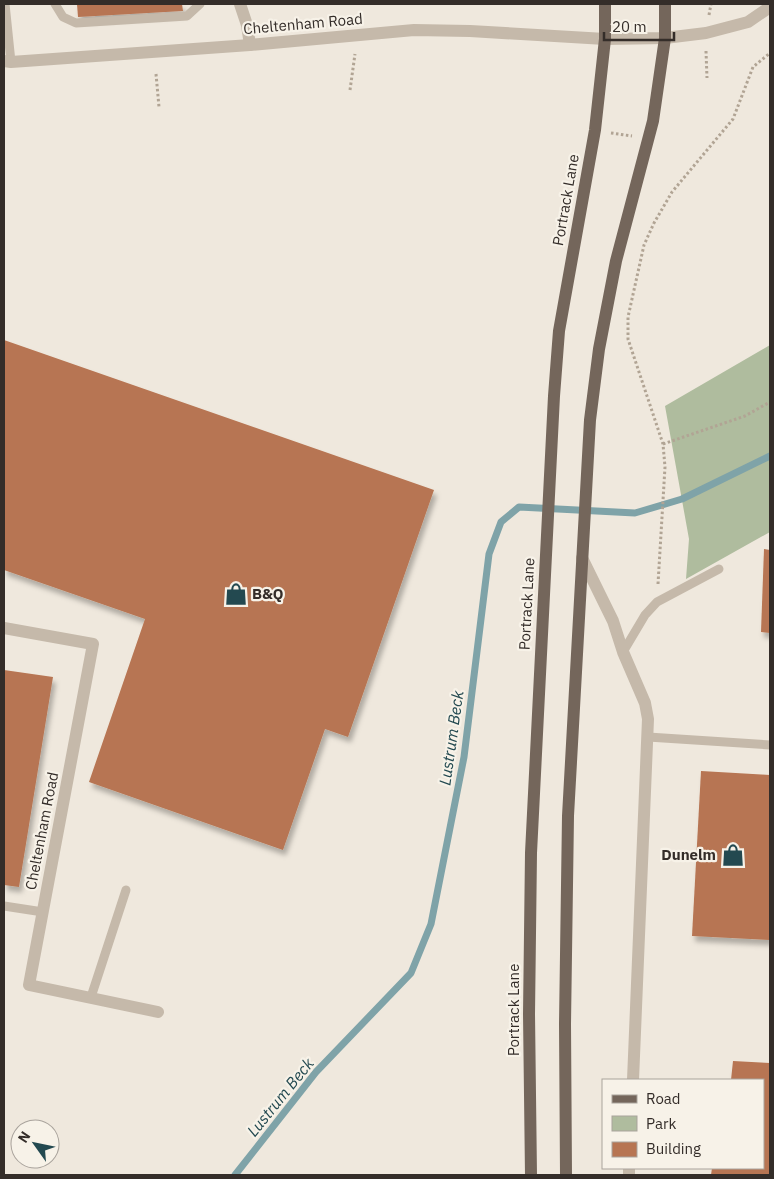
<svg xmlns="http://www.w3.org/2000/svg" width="774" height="1179" viewBox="0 0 774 1179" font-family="'IBM Plex Sans',sans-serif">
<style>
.green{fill:#afbc9e}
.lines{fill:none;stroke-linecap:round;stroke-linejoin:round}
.stream{stroke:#7fa3a8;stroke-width:7}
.building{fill:#b77552;filter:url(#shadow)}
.path{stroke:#b1a494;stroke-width:3;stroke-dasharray:2.5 2.5;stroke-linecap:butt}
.service{stroke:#c5b9aa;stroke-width:9}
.minor{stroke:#c5b9aa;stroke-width:12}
.primary{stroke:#74665b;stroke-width:12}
.labels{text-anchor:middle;stroke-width:4.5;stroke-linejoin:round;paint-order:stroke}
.street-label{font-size:15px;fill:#342d29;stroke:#f7f2e8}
.poi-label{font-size:15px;font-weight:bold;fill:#342d29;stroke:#f7f2e8;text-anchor:start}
.water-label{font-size:16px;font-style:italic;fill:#234950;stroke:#f7f2e8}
</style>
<defs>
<filter id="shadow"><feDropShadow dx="3" dy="5.5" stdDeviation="2.5" flood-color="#0004"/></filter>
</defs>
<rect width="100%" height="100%" fill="#efe8dd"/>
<path class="green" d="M770,345V532L686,579L689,539L665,406Z"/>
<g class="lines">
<path class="stream" d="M235,1175L316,1072L411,973L431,924L464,757L489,554L501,522L519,507L635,513L682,499L770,456"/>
</g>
<g class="building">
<path d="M77,4H182L183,11L78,17Z"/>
<path d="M4,340L434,490L348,737L325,729L283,850L89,782L145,619L4,570Z"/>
<path d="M764,549L770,550V633L761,632Z"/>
<path d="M4,670L53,677L19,887L4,885Z"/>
<path d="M701,771L770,775V940L692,936Z"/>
<path d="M733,1061L770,1063V1175H711L712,1168H763V1080H731Z"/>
</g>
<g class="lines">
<g class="path">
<path d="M709,15L711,4"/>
<path d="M706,51L707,78"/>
<path d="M156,74L159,107"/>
<path d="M350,90L355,54"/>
<path d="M611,133L632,136"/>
<path d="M663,444L745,416L770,402"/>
<path d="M658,584L665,467L663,444L628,339V317L644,245L654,223L672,192L733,119L753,67L770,53"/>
</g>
<g class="service">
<path d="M5,4L11,62"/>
<path d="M55,4L63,17L76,23L187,16L200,4"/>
<path d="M623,652L645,615L657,602L719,569"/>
<path d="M648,737L770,745"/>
<path d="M4,906L43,912"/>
<path d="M91,997L126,890"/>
</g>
<g class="minor">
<path d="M240,4L247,25L250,45"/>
<path d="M4,61L11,62L250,45L414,30L470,31L605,39L665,38L706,33L748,22L770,7"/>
<path d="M582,558L613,621L623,652L645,703L648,719L633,1080"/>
<path d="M4,628L93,644L29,985L158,1012"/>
<path d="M629,1175V1168"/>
</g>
<g class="primary">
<path d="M531,1175L529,1014L531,853L554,396L559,331L595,130L605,39V4"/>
<path d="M566,1175L565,1024L568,816L590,420L599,349L616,261L653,121L665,38V4"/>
</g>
</g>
<defs>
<symbol id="shop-bare" viewBox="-9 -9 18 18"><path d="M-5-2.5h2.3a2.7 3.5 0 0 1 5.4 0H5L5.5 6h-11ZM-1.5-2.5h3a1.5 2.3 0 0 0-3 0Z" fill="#234950" stroke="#f7f2e8" stroke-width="2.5" paint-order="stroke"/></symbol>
</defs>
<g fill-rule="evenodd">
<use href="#shop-bare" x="220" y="578" width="32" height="32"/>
<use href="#shop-bare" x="717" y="839" width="32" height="32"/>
</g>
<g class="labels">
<g class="street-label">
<text transform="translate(303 24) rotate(-5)" y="5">Cheltenham Road</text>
<text transform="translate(566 200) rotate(-80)" y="5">Portrack Lane</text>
<text transform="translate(527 604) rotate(-87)" y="5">Portrack Lane</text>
<text transform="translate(42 831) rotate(-79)" y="5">Cheltenham Road</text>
<text transform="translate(514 1010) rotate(-90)" y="5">Portrack Lane</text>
</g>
<g class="poi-label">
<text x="252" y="599">B&amp;Q</text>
<text x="716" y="860" text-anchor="end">Dunelm</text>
</g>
<g class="water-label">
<text transform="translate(451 738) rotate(-82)" y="6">Lustrum Beck</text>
<text transform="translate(280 1097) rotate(-51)" y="6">Lustrum Beck</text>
</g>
</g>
<rect width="774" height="1179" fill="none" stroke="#342d29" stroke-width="10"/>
<rect x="602" y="1079" width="162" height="90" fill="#f7f2e8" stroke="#a9a39c"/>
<rect x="612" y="1095" width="25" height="8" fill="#74665b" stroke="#a9a39c"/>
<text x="646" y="1104" font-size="15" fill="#342d29">Road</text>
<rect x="612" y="1116" width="25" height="15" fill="#afbc9e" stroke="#a9a39c"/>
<text x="646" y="1129" font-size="15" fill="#342d29">Park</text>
<rect x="612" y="1142" width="25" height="15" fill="#b77552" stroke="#a9a39c"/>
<text x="646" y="1154" font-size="15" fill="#342d29">Building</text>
<g transform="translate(35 1144) rotate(303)"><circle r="24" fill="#f7f2e8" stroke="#a9a39c"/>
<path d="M0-4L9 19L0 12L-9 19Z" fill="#234950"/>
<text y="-8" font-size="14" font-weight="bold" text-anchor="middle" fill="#342d29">N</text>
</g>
<path d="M604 32v8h70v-8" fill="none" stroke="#342d29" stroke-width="2.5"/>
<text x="612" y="32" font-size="15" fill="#342d29" stroke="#f7f2e8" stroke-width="4" paint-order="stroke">20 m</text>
</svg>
